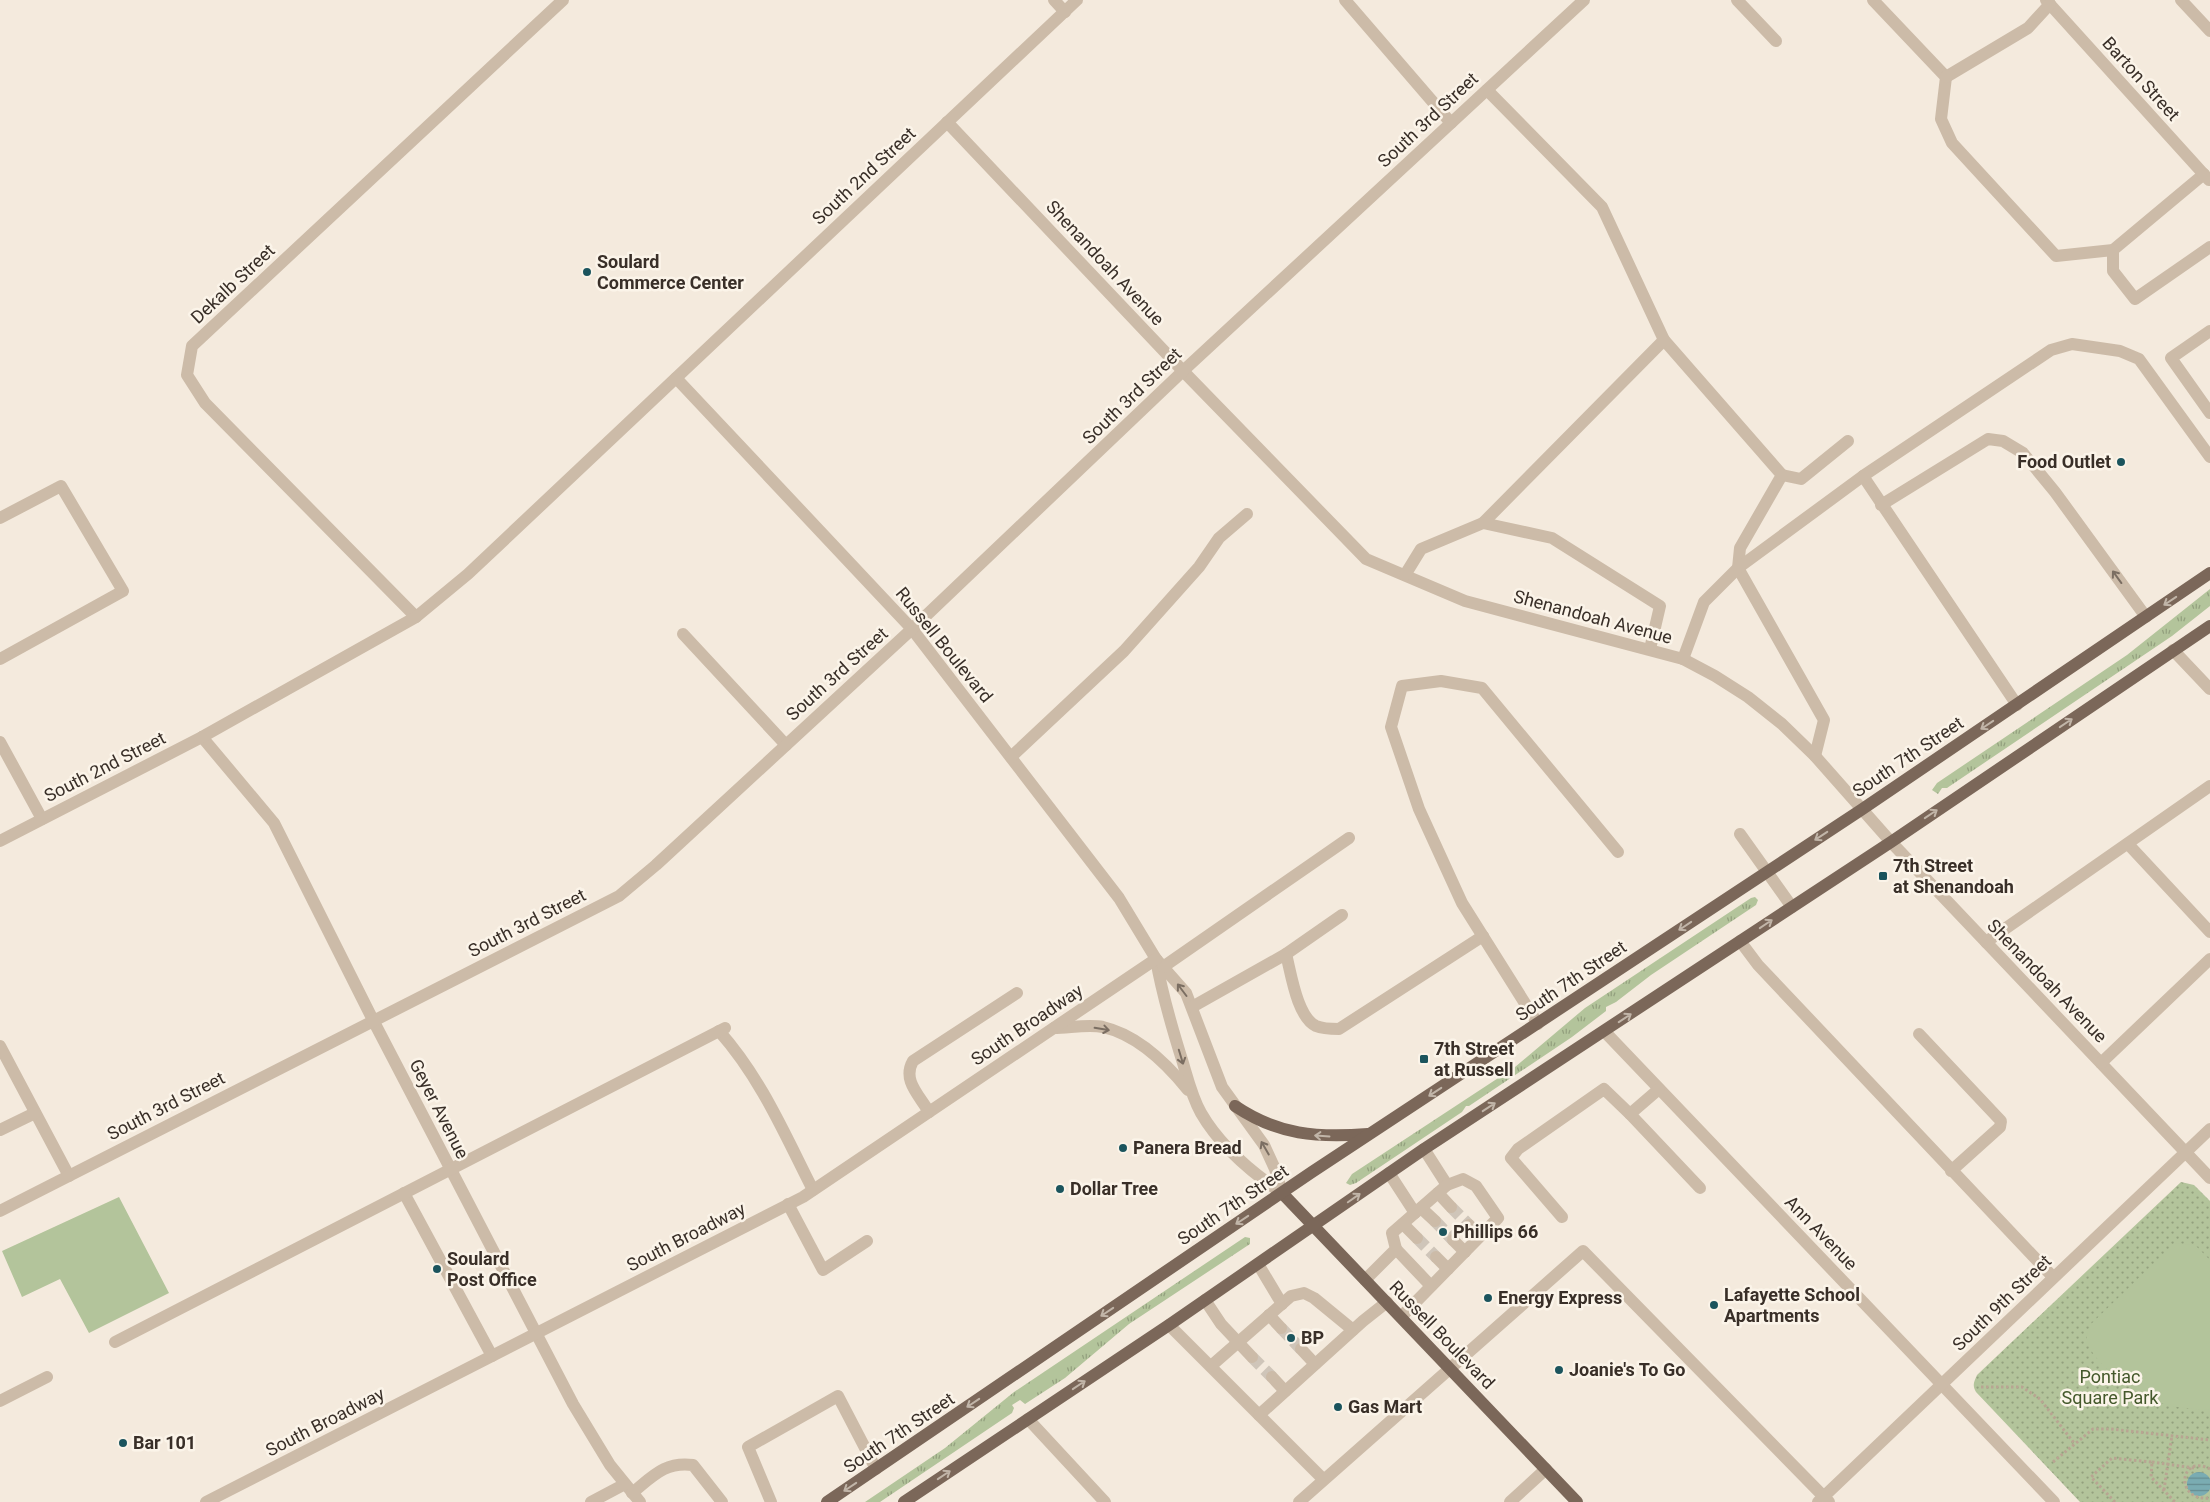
<svg xmlns="http://www.w3.org/2000/svg" width="2210" height="1502" viewBox="0 0 2210 1502" font-family="Roboto,sans-serif">
<style>
.grass{fill:url(#grass-tufts)}
.park{fill:url(#park-dots)}
.pitch{fill:#b3c49b}
.water{fill:url(#water-rules)}
.lines{fill:none;stroke-linecap:round;stroke-linejoin:round}
.minor-tunnel{stroke:#cfc5b9;stroke-width:12;stroke-dasharray:12 6;stroke-linecap:butt}
.path{stroke:#b8a592;stroke-width:3;stroke-dasharray:2.5 2.5;stroke-linecap:butt}
.minor{stroke:#ccbba8;stroke-width:12}
.major{stroke:#7b6759;stroke-width:12}
.oneway{stroke:#7b6e62}
.oneway2{stroke:#c1b5a8}
.poi-dot{fill:#1b545d;stroke:#fbf4e9;stroke-width:2}
.labels{text-anchor:middle;stroke-width:5;stroke-linejoin:round;paint-order:stroke}
.street-label{font-size:18px;fill:#392f28;stroke:#fbf4e9}
.poi-label{font-size:18px;font-weight:bold;fill:#392f28;stroke:#fbf4e9;text-anchor:start}
.park-label{font-size:18px;fill:#44582b;stroke:#fbf4e9}
</style>
<defs>
<pattern id="grass-tufts" width="24" height="20" patternUnits="userSpaceOnUse" patternTransform="scale(1.25)"><rect width="24" height="20" fill="#b3c49b"/><path d="M3 7l-1-3M5 7V3M7 7l1-3M15 17l-1-3M17 17v-4M19 17l1-3" fill="none" stroke="#93a07e"/></pattern>
<pattern id="park-dots" width="8" height="8" patternUnits="userSpaceOnUse" patternTransform="scale(1.25)"><rect width="8" height="8" fill="#b3c49b"/><path d="M2 2h.1M6 6h.1" fill="none" stroke="#93a07e" stroke-width="1.8" stroke-linecap="round"/></pattern>
<pattern id="water-rules" width="6" height="5" patternUnits="userSpaceOnUse" patternTransform="scale(1.25)"><rect width="6" height="5" fill="#7aacb2"/><path d="M0 2.5h6" fill="none" stroke="#658c91"/></pattern>
</defs>
<rect width="100%" height="100%" fill="#f4eadd"/>
<g class="grass">
<path d="M2210,589V606L2172,636L1947,788H1942L1938,794L1932,790L1937,783L2127,655Z"/>
<path d="M1755,897L1758,900L1756,905L1651,975L1616,1002L1606,1007V1011L1572,1037L1469,1106H1466L1462,1112L1356,1183L1350,1185L1346,1183L1352,1174L1515,1067L1585,1008L1751,898Z"/>
<path d="M1245,1237L1250,1238V1244L1129,1324L1065,1378L1025,1404L1020,1400L1012,1405L1014,1408L1012,1413L880,1502H865L945,1448L1014,1392Z"/>
</g>
<path class="park" d="M2181,1182L2194,1185L2210,1201V1502H2080L1976,1392C1972,1385 1974,1382 1977,1375Z"/>
<g class="pitch">
<path d="M119,1197L169,1293L89,1333L60,1279L22,1297L2,1251Z"/>
<path d="M2175,1243L2195,1245L2210,1260V1410C2193,1409 2177,1408 2161,1403C2139,1396 2090,1363 2087,1339C2086,1335 2089,1329 2090,1325Z"/>
</g>
<circle class="water" cx="2199" cy="1484" r="12"/>
<g class="lines">
<g class="minor-tunnel">
<path d="M1451,1207L1469,1225"/>
<path d="M1435,1221L1453,1240"/>
<path d="M1417,1238L1436,1257"/>
<path d="M1281,1328L1301,1349"/>
<path d="M1252,1357L1272,1377"/>
</g>
<g class="path">
<path d="M1981,1387H2022L2040,1399L2074,1443"/>
<path d="M2053,1462L2093,1429H2111L2210,1440"/>
<path d="M2152,1462L2194,1468"/>
<path d="M2210,1469C2179,1453 2174,1502 2210,1498"/>
<path d="M2164,1490L2172,1435"/>
<path d="M2115,1502L2091,1477L2112,1458L2152,1462L2151,1477L2175,1502"/>
</g>
<g class="minor">
<path d="M1054,0L1065,12"/>
<path d="M1345,0L1451,123"/>
<path d="M1737,0L1776,41"/>
<path d="M1873,0L1946,77L1941,119L1952,143L2056,256L2113,250L2204,174"/>
<path d="M2046,0L2209,180"/>
<path d="M2181,0L2210,31"/>
<path d="M1946,77L2028,28L2050,4"/>
<path d="M947,122L1183,371L1366,559L1465,601L1683,659L1715,676L1748,697L1782,724L1815,756L1891,842L2210,1178"/>
<path d="M2113,250V271L2135,299L2210,247"/>
<path d="M2210,331L2171,358L2210,413"/>
<path d="M1664,340L1782,475L1740,548L1738,568L1824,720L1815,756"/>
<path d="M676,378L912,629L1119,898L1156,959L1186,993L1222,1087L1264,1145L1275,1169L1282,1193"/>
<path d="M1782,475L1801,479L1848,441"/>
<path d="M1863,476L2017,705"/>
<path d="M1881,505L1988,439L2003,441L2023,453L2055,492L2146,617"/>
<path d="M0,518L61,486L123,591L0,659"/>
<path d="M1483,523L1664,340L1602,207L1487,90"/>
<path d="M1405,575L1421,549L1483,523L1552,538L1660,606L1650,649"/>
<path d="M416,617L205,403L187,375L192,346L563,0"/>
<path d="M683,634L786,745"/>
<path d="M2173,650L2210,689"/>
<path d="M1683,659L1704,602L1738,568L1863,476L2051,350L2072,344L2120,351L2139,359L2210,457"/>
<path d="M202,737L274,823L374,1022L573,1404L610,1465L640,1502"/>
<path d="M0,742L42,819"/>
<path d="M1011,757L1124,651L1199,567L1219,538L1247,514"/>
<path d="M1740,834L1792,907"/>
<path d="M0,841L202,737L416,617L468,574L1077,0"/>
<path d="M2128,844L2210,932"/>
<path d="M1740,941L1758,965L2053,1277"/>
<path d="M1986,942L2210,786"/>
<path d="M1286,954L1342,915"/>
<path d="M1156,959C1162,995 1172,1028 1183,1063C1188,1080 1192,1097 1201,1113C1220,1146 1251,1172 1282,1193"/>
<path d="M1163,967L1349,838"/>
<path d="M1192,1007L1286,954C1291,973 1297,1017 1316,1026C1323,1029 1331,1029 1339,1029L1483,936"/>
<path d="M1538,1024L1462,903L1419,809L1391,727L1402,686L1441,681L1482,688L1618,852"/>
<path d="M1054,1028C1069,1028 1088,1024 1103,1027C1138,1035 1167,1064 1188,1090"/>
<path d="M719,1031C761,1078 785,1135 813,1190"/>
<path d="M1605,1032L2054,1502"/>
<path d="M1919,1034L2001,1121L2000,1127L1951,1171"/>
<path d="M0,1046L69,1176"/>
<path d="M2101,1063L2210,959"/>
<path d="M929,1112C919,1095 902,1080 913,1061L1017,993"/>
<path d="M1630,1114L1700,1188"/>
<path d="M0,1130L35,1113"/>
<path d="M1424,1149L1447,1185"/>
<path d="M1389,1173L1415,1213"/>
<path d="M404,1193L492,1356"/>
<path d="M1438,1193L1451,1207"/>
<path d="M788,1204L823,1270L867,1241"/>
<path d="M1421,1208L1435,1221"/>
<path d="M0,1211L619,896L656,865L912,629L1183,371L1584,0"/>
<path d="M1562,1217L1511,1158L1518,1149L1604,1089L1630,1114L1659,1089"/>
<path d="M1403,1224L1417,1238"/>
<path d="M1469,1225L1480,1236"/>
<path d="M1453,1240L1465,1252"/>
<path d="M1396,1249L1431,1286"/>
<path d="M1436,1257L1448,1269"/>
<path d="M1258,1264L1282,1304"/>
<path d="M1365,1280L1396,1249L1392,1233L1447,1185L1463,1179L1476,1186L1498,1218L1401,1317"/>
<path d="M1205,1300L1221,1324L1252,1357"/>
<path d="M1269,1315L1281,1328"/>
<path d="M1169,1325L1323,1479"/>
<path d="M115,1342L725,1028"/>
<path d="M1301,1349L1315,1364"/>
<path d="M1211,1366L1291,1296L1304,1293L1314,1298L1353,1330"/>
<path d="M1272,1377L1285,1391"/>
<path d="M0,1401L47,1377"/>
<path d="M1259,1415L1363,1321L1387,1302"/>
<path d="M1028,1419L1105,1502"/>
<path d="M632,1493C652,1477 665,1461 693,1465L722,1502"/>
<path d="M206,1502L803,1197L1156,959"/>
<path d="M591,1502L625,1484"/>
<path d="M771,1502L748,1447L838,1396L876,1469"/>
<path d="M1299,1502L1583,1251L1829,1502"/>
<path d="M1510,1502L1546,1469"/>
<path d="M1818,1502L2210,1129"/>
</g>
<g class="major">
<path d="M1235,1106C1278,1135 1317,1138 1368,1134"/>
<path d="M1282,1193L1577,1502"/>
<path d="M827,1502L1312,1172L1861,810L2210,573"/>
<path d="M904,1502L1169,1325L1424,1149L1891,842L2210,626"/>
</g>
</g>
<defs><path id="oneway-shaft" d="M-6 0H5M1.5-3L5.5 0L1.5 3" fill="none" stroke-width="1.6" stroke-linecap="round" stroke-linejoin="round" transform="scale(1.25)"/></defs>
<g class="oneway">
<use href="#oneway-shaft" transform="translate(2117 577) rotate(-126)"/>
<use href="#oneway-shaft" transform="translate(1182 990) rotate(-127)"/>
<use href="#oneway-shaft" transform="translate(1102 1029) rotate(9)"/>
<use href="#oneway-shaft" transform="translate(1181 1057) rotate(73)"/>
<use href="#oneway-shaft" transform="translate(1265 1148) rotate(-120)"/>
</g>
<g class="oneway2">
<use href="#oneway-shaft" transform="translate(2170 601) rotate(146)"/>
<use href="#oneway-shaft" transform="translate(2066 723) rotate(-34)"/>
<use href="#oneway-shaft" transform="translate(1987 725) rotate(146)"/>
<use href="#oneway-shaft" transform="translate(1931 814) rotate(-34)"/>
<use href="#oneway-shaft" transform="translate(1821 836) rotate(147)"/>
<use href="#oneway-shaft" transform="translate(1766 924) rotate(-34)"/>
<use href="#oneway-shaft" transform="translate(1685 926) rotate(146)"/>
<use href="#oneway-shaft" transform="translate(1625 1018) rotate(-34)"/>
<use href="#oneway-shaft" transform="translate(1435 1092) rotate(147)"/>
<use href="#oneway-shaft" transform="translate(1489 1107) rotate(-33)"/>
<use href="#oneway-shaft" transform="translate(1322 1136) rotate(-176)"/>
<use href="#oneway-shaft" transform="translate(1354 1198) rotate(-35)"/>
<use href="#oneway-shaft" transform="translate(1242 1220) rotate(146)"/>
<use href="#oneway-shaft" transform="translate(1107 1312) rotate(146)"/>
<use href="#oneway-shaft" transform="translate(1079 1385) rotate(-34)"/>
<use href="#oneway-shaft" transform="translate(973 1403) rotate(146)"/>
<use href="#oneway-shaft" transform="translate(944 1475) rotate(-34)"/>
<use href="#oneway-shaft" transform="translate(850 1487) rotate(146)"/>
</g>
<g class="poi-dot">
<circle cx="587" cy="272" r="5"/>
<circle cx="2121" cy="462" r="5"/>
<rect x="1878" y="871" width="10" height="10" rx="2.5"/>
<rect x="1419" y="1054" width="10" height="10" rx="2.5"/>
<circle cx="1123" cy="1148" r="5"/>
<circle cx="1060" cy="1189" r="5"/>
<circle cx="1443" cy="1232" r="5"/>
<circle cx="437" cy="1269" r="5"/>
<circle cx="1488" cy="1298" r="5"/>
<circle cx="1714" cy="1305" r="5"/>
<circle cx="1291" cy="1338" r="5"/>
<circle cx="1559" cy="1370" r="5"/>
<circle cx="1338" cy="1407" r="5"/>
<circle cx="123" cy="1443" r="5"/>
</g>
<g class="labels">
<g class="street-label">
<text transform="translate(2141 79) rotate(48)" y="6">Barton Street</text>
<text transform="translate(1428 120) rotate(-43)" y="6">South 3rd Street</text>
<text transform="translate(864 176) rotate(-43)" y="6">South 2nd Street</text>
<text transform="translate(1105 263) rotate(47)" y="6">Shenandoah Avenue</text>
<text transform="translate(233 284) rotate(-43)" y="6">Dekalb Street</text>
<text transform="translate(1132 396) rotate(-44)" y="6">South 3rd Street</text>
<text transform="translate(1593 617) rotate(15)" y="6">Shenandoah Avenue</text>
<text transform="translate(944 645) rotate(51)" y="6">Russell Boulevard</text>
<text transform="translate(837 674) rotate(-42)" y="6">South 3rd Street</text>
<text transform="translate(1908 757) rotate(-34)" y="6">South 7th Street</text>
<text transform="translate(105 767) rotate(-27)" y="6">South 2nd Street</text>
<text transform="translate(527 923) rotate(-27)" y="6">South 3rd Street</text>
<text transform="translate(1571 981) rotate(-34)" y="6">South 7th Street</text>
<text transform="translate(2047 981) rotate(46)" y="6">Shenandoah Avenue</text>
<text transform="translate(1027 1025) rotate(-34)" y="6">South Broadway</text>
<text transform="translate(166 1106) rotate(-27)" y="6">South 3rd Street</text>
<text transform="translate(439 1109) rotate(63)" y="6">Geyer Avenue</text>
<text transform="translate(1233 1205) rotate(-34)" y="6">South 7th Street</text>
<text transform="translate(1821 1233) rotate(46)" y="6">Ann Avenue</text>
<text transform="translate(686 1237) rotate(-27)" y="6">South Broadway</text>
<text transform="translate(2002 1303) rotate(-44)" y="6">South 9th Street</text>
<text transform="translate(1442 1335) rotate(46)" y="6">Russell Boulevard</text>
<text transform="translate(325 1422) rotate(-27)" y="6">South Broadway</text>
<text transform="translate(899 1433) rotate(-34)" y="6">South 7th Street</text>
</g>
<g class="poi-label">
<text x="597" y="268">Soulard<tspan x="597" dy="21">Commerce Center</tspan></text>
<text x="2111" y="468" text-anchor="end">Food Outlet</text>
<text x="1893" y="872">7th Street<tspan x="1893" dy="21">at Shenandoah</tspan></text>
<text x="1434" y="1055">7th Street<tspan x="1434" dy="21">at Russell</tspan></text>
<text x="1133" y="1154">Panera Bread</text>
<text x="1070" y="1195">Dollar Tree</text>
<text x="1453" y="1238">Phillips 66</text>
<text x="447" y="1265">Soulard<tspan x="447" dy="21">Post Office</tspan></text>
<text x="1724" y="1301">Lafayette School<tspan x="1724" dy="21">Apartments</tspan></text>
<text x="1498" y="1304">Energy Express</text>
<text x="1301" y="1344">BP</text>
<text x="1569" y="1376">Joanie's To Go</text>
<text x="1348" y="1413">Gas Mart</text>
<text x="133" y="1449">Bar 101</text>
</g>
<g class="park-label">
<text x="2110" y="1383">Pontiac<tspan x="2110" dy="21">Square Park</tspan></text>
</g>
</g>
</svg>
